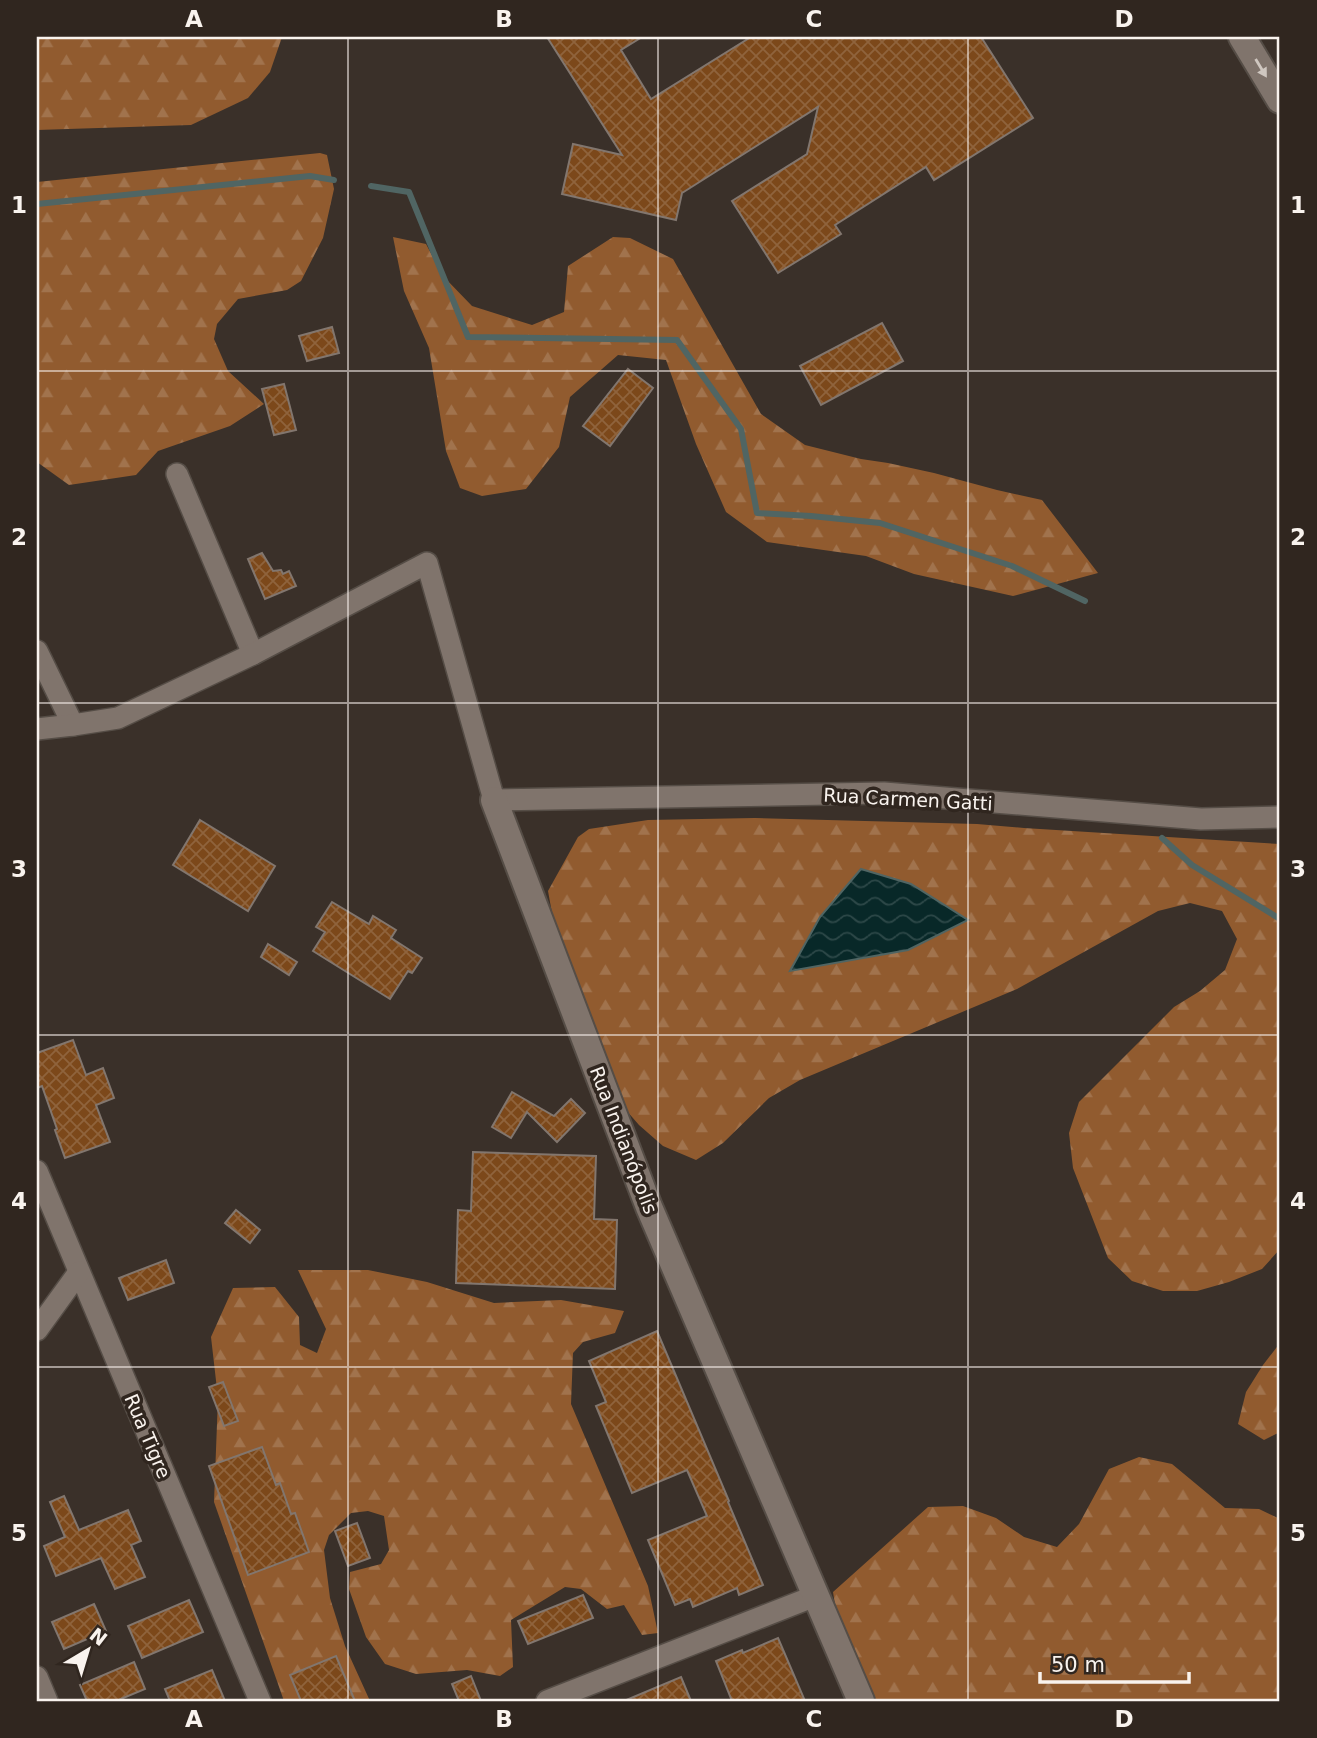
<svg xmlns="http://www.w3.org/2000/svg" width="1317" height="1738" viewBox="0 0 1317 1738" font-family="'DejaVu Sans',sans-serif">
<style>
.forest{fill:url(#forest-firs)}
.water{fill:url(#water-waves);stroke:#506563;stroke-width:2}
.lines{fill:none;stroke-linecap:round;stroke-linejoin:round}
.stream{stroke:#506563;stroke-width:6}
.building{fill:url(#building-cross-hatch);stroke:#82766e;stroke-width:2}
.minor-casing{stroke:#554d46;stroke-width:24}
.tertiary-casing{stroke:#554d46;stroke-width:30}
.minor{stroke:#80746c;stroke-width:21}
.tertiary{stroke:#80746c;stroke-width:26}
.oneway{fill:#cfc7c0}
.grid{fill:none;stroke:#f9f3ee;stroke-width:2;stroke-opacity:0.55}
.labels{text-anchor:middle;stroke-width:7;stroke-linejoin:round;paint-order:stroke}
.street-label{font-size:19px;fill:#f9f3ee;stroke:#30261f}
.neatline{fill:none;stroke:#f9f3ee;stroke-width:2.5}
.grid-label{font-size:23px;text-anchor:middle;font-weight:bold;fill:#f9f3ee}
</style>
<defs>
<pattern id="forest-firs" width="22" height="20" patternUnits="userSpaceOnUse" patternTransform="scale(1.75)"><rect width="22" height="20" fill="#915b2f"/><path d="M5 1l3.5 6h-7zM16 11l3.5 6h-7z" fill="#a1734d"/></pattern>
<pattern id="water-waves" width="16" height="10" patternUnits="userSpaceOnUse" patternTransform="scale(1.75)"><rect width="16" height="10" fill="#082828"/><path d="M0 5q4-4 8 0t8 0" fill="none" stroke="#2d4848"/></pattern>
<pattern id="building-cross-hatch" width="8" height="8" patternUnits="userSpaceOnUse" patternTransform="scale(1.75)"><rect width="8" height="8" fill="#7c481a"/><path d="M0 0l8 8M0 8l8-8" fill="none" stroke="#8f633c"/></pattern>
</defs>
<rect width="100%" height="100%" fill="#3a3029"/>
<g class="forest">
<path d="M37,37H282L270,72L248,98L191,125L37,130Z"/>
<path d="M320,153L327,155L334,189L323,238L301,281L287,290L238,299L217,324L214,339L228,371L264,404L230,426L158,451L136,475L69,485L37,462V182Z"/>
<path d="M393,237L426,244L443,276L472,306L532,325L564,312L568,266L613,237L630,238L673,259L761,414L805,445L861,459L888,463L934,473L997,490L1042,500L1098,573L1013,596L914,574L866,556L767,542L726,512L696,444L666,360L618,355L570,397L559,447L526,489L482,496L460,488L446,451L429,348L404,291Z"/>
<path d="M755,818L977,824L1024,828L1280,844V1249L1262,1269L1229,1282L1197,1291H1163L1132,1281L1108,1258L1073,1168L1069,1133L1079,1102L1174,1007L1200,991L1225,970L1237,939L1222,911L1190,903L1158,911L1017,989L800,1080L769,1098L723,1143L696,1160L663,1146L639,1125L619,1102L560,957L548,891L578,837L589,829L648,820Z"/>
<path d="M298,1270H368L427,1282L494,1303L561,1300L624,1311L615,1333L583,1342L573,1353L571,1404L648,1586L658,1633L642,1635L624,1605L607,1609L581,1589L565,1587L511,1620L513,1667L500,1676L467,1670L416,1674L385,1664L366,1637L349,1589L350,1572L381,1564L389,1550L384,1516L368,1511L351,1513L329,1535L324,1550L330,1598L345,1646L370,1701H284L214,1502L218,1398L211,1337L233,1288L275,1287L299,1317L300,1345L317,1353L326,1329Z"/>
<path d="M1280,1343V1432L1264,1440L1238,1424L1246,1392L1263,1365Z"/>
<path d="M1139,1457L1172,1464L1225,1508L1259,1509L1280,1519V1701H870L839,1629L833,1592L928,1507L963,1506L996,1518L1024,1537L1057,1547L1079,1524L1109,1469Z"/>
</g>
<path class="water" d="M861,869L911,884L968,920L908,950L790,971L820,917Z"/>
<g class="lines">
<g class="stream">
<path d="M371,186L409,192L468,337L677,340L741,429L757,513L811,516L880,523L1012,566L1085,601"/>
<path d="M37,204L310,176L334,180"/>
<path d="M1162,838L1192,865L1280,919"/>
</g>
</g>
<g class="building">
<path d="M547,37H642L621,50L651,99L751,37H981L1033,118L934,180L926,167L835,225L841,234L778,273L732,201L807,154L818,107L682,193L676,220L562,194L573,144L622,155Z"/>
<path d="M882,323L903,361L821,405L800,366Z"/>
<path d="M332,327L339,353L307,361L299,336Z"/>
<path d="M628,369L653,388L610,446L583,426Z"/>
<path d="M284,384L296,430L274,435L262,389Z"/>
<path d="M262,553L273,571L281,570L283,574L289,571L296,586L265,599L248,559Z"/>
<path d="M200,820L275,866L248,911L173,865Z"/>
<path d="M332,902L369,924L373,916L396,930L391,938L422,958L412,973L408,971L390,999L313,951L325,932L316,927Z"/>
<path d="M268,944L297,962L289,975L261,957Z"/>
<path d="M73,1040L86,1075L103,1068L114,1098L96,1105L110,1142L65,1158L55,1130L57,1129L42,1086L37,1088V1053Z"/>
<path d="M512,1092L554,1116L571,1099L585,1113L557,1142L527,1112L511,1138L492,1127Z"/>
<path d="M473,1152L596,1156L594,1219L617,1220L615,1289L456,1283L458,1210L471,1211Z"/>
<path d="M236,1210L260,1230L250,1243L225,1223Z"/>
<path d="M166,1260L174,1283L128,1300L119,1278Z"/>
<path d="M657,1331L729,1501L728,1502L763,1585L739,1595L737,1588L693,1607L690,1599L675,1605L648,1540L707,1516L687,1470L632,1493L596,1406L606,1402L589,1361Z"/>
<path d="M223,1382L238,1421L224,1426L209,1387Z"/>
<path d="M262,1447L276,1485L280,1483L291,1514L295,1513L309,1552L248,1575L209,1466Z"/>
<path d="M64,1496L79,1530L128,1510L141,1541L131,1545L145,1577L115,1589L101,1558L56,1576L44,1546L65,1537L50,1502Z"/>
<path d="M357,1523L370,1558L348,1566L335,1531Z"/>
<path d="M583,1595L593,1618L528,1644L518,1621Z"/>
<path d="M189,1600L203,1632L142,1658L128,1626Z"/>
<path d="M94,1604L106,1631L64,1649L52,1622Z"/>
<path d="M778,1638L805,1701H732L716,1661L742,1650L743,1653Z"/>
<path d="M336,1656L355,1701H301L290,1675Z"/>
<path d="M134,1662L145,1689L116,1701H87L80,1685Z"/>
<path d="M212,1670L225,1701H170L165,1689Z"/>
<path d="M471,1676L481,1701H459L452,1684Z"/>
<path d="M681,1677L691,1701H624Z"/>
</g>
<g class="lines">
<defs>
<g id="minor">
<path d="M177,474L253,654"/>
<path d="M37,651L73,725"/>
<path d="M37,729L73,725L118,718L253,654L427,563L494,800L884,793L1201,819L1280,817"/>
<path d="M37,1171L260,1701"/>
<path d="M37,1330L79,1272"/>
<path d="M37,1677L47,1701"/>
<path d="M547,1701L815,1596"/>
</g>
<g id="tertiary">
<path d="M1242,37L1280,100"/>
<path d="M494,800L649,1207L861,1701"/>
</g>
</defs>
<use href="#minor" class="minor-casing"/>
<use href="#tertiary" class="tertiary-casing"/>
<use href="#minor" class="minor"/>
<use href="#tertiary" class="tertiary"/>
</g>
<defs><path id="oneway-solid" d="M-6-.8H1V-3.2L6.5 0L1 3.2V.8H-6Z" transform="scale(1.75)"/></defs>
<use class="oneway" href="#oneway-solid" transform="translate(1261 68) rotate(59)"/>
<path class="grid" d="M348,37V1701M658,37V1701M968,37V1701M37,371H1280M37,703H1280M37,1035H1280M37,1367H1280"/>
<g class="labels">
<g class="street-label">
<text transform="translate(908 799) rotate(3)" y="7">Rua Carmen Gatti</text>
<text transform="translate(624 1140) rotate(69)" y="7">Rua Indianópolis</text>
<text transform="translate(148 1436) rotate(67)" y="7">Rua Tigre</text>
</g>
</g>
<rect width="1317" height="1738" fill="none" stroke="#30261f" stroke-width="77"/>
<g transform="translate(88 1650) rotate(38)" stroke="#30261f" stroke-width="5" paint-order="stroke">
<path d="M0-5L12 26L0 18L-12 26Z" fill="#f9f3ee"/>
<text y="-10" font-size="19" font-weight="bold" text-anchor="middle" fill="#f9f3ee">N</text>
</g>
<path d="M1040 1672v10h149v-10" fill="none" stroke="#f9f3ee" stroke-width="3.5"/>
<text x="1051" y="1672" font-size="21" fill="#f9f3ee" stroke="#30261f" stroke-width="5" paint-order="stroke">50 m</text>
<rect x="38" y="38" width="1240" height="1662" class="neatline"/>
<g class="grid-label">
<text x="194" y="27">A</text>
<text x="504" y="27">B</text>
<text x="814" y="27">C</text>
<text x="1124" y="27">D</text>
<text x="19" y="213">1</text>
<text x="1298" y="213">1</text>
<text x="19" y="545">2</text>
<text x="1298" y="545">2</text>
<text x="19" y="877">3</text>
<text x="1298" y="877">3</text>
<text x="19" y="1209">4</text>
<text x="1298" y="1209">4</text>
<text x="19" y="1541">5</text>
<text x="1298" y="1541">5</text>
<text x="194" y="1727">A</text>
<text x="504" y="1727">B</text>
<text x="814" y="1727">C</text>
<text x="1124" y="1727">D</text>
</g>
</svg>
